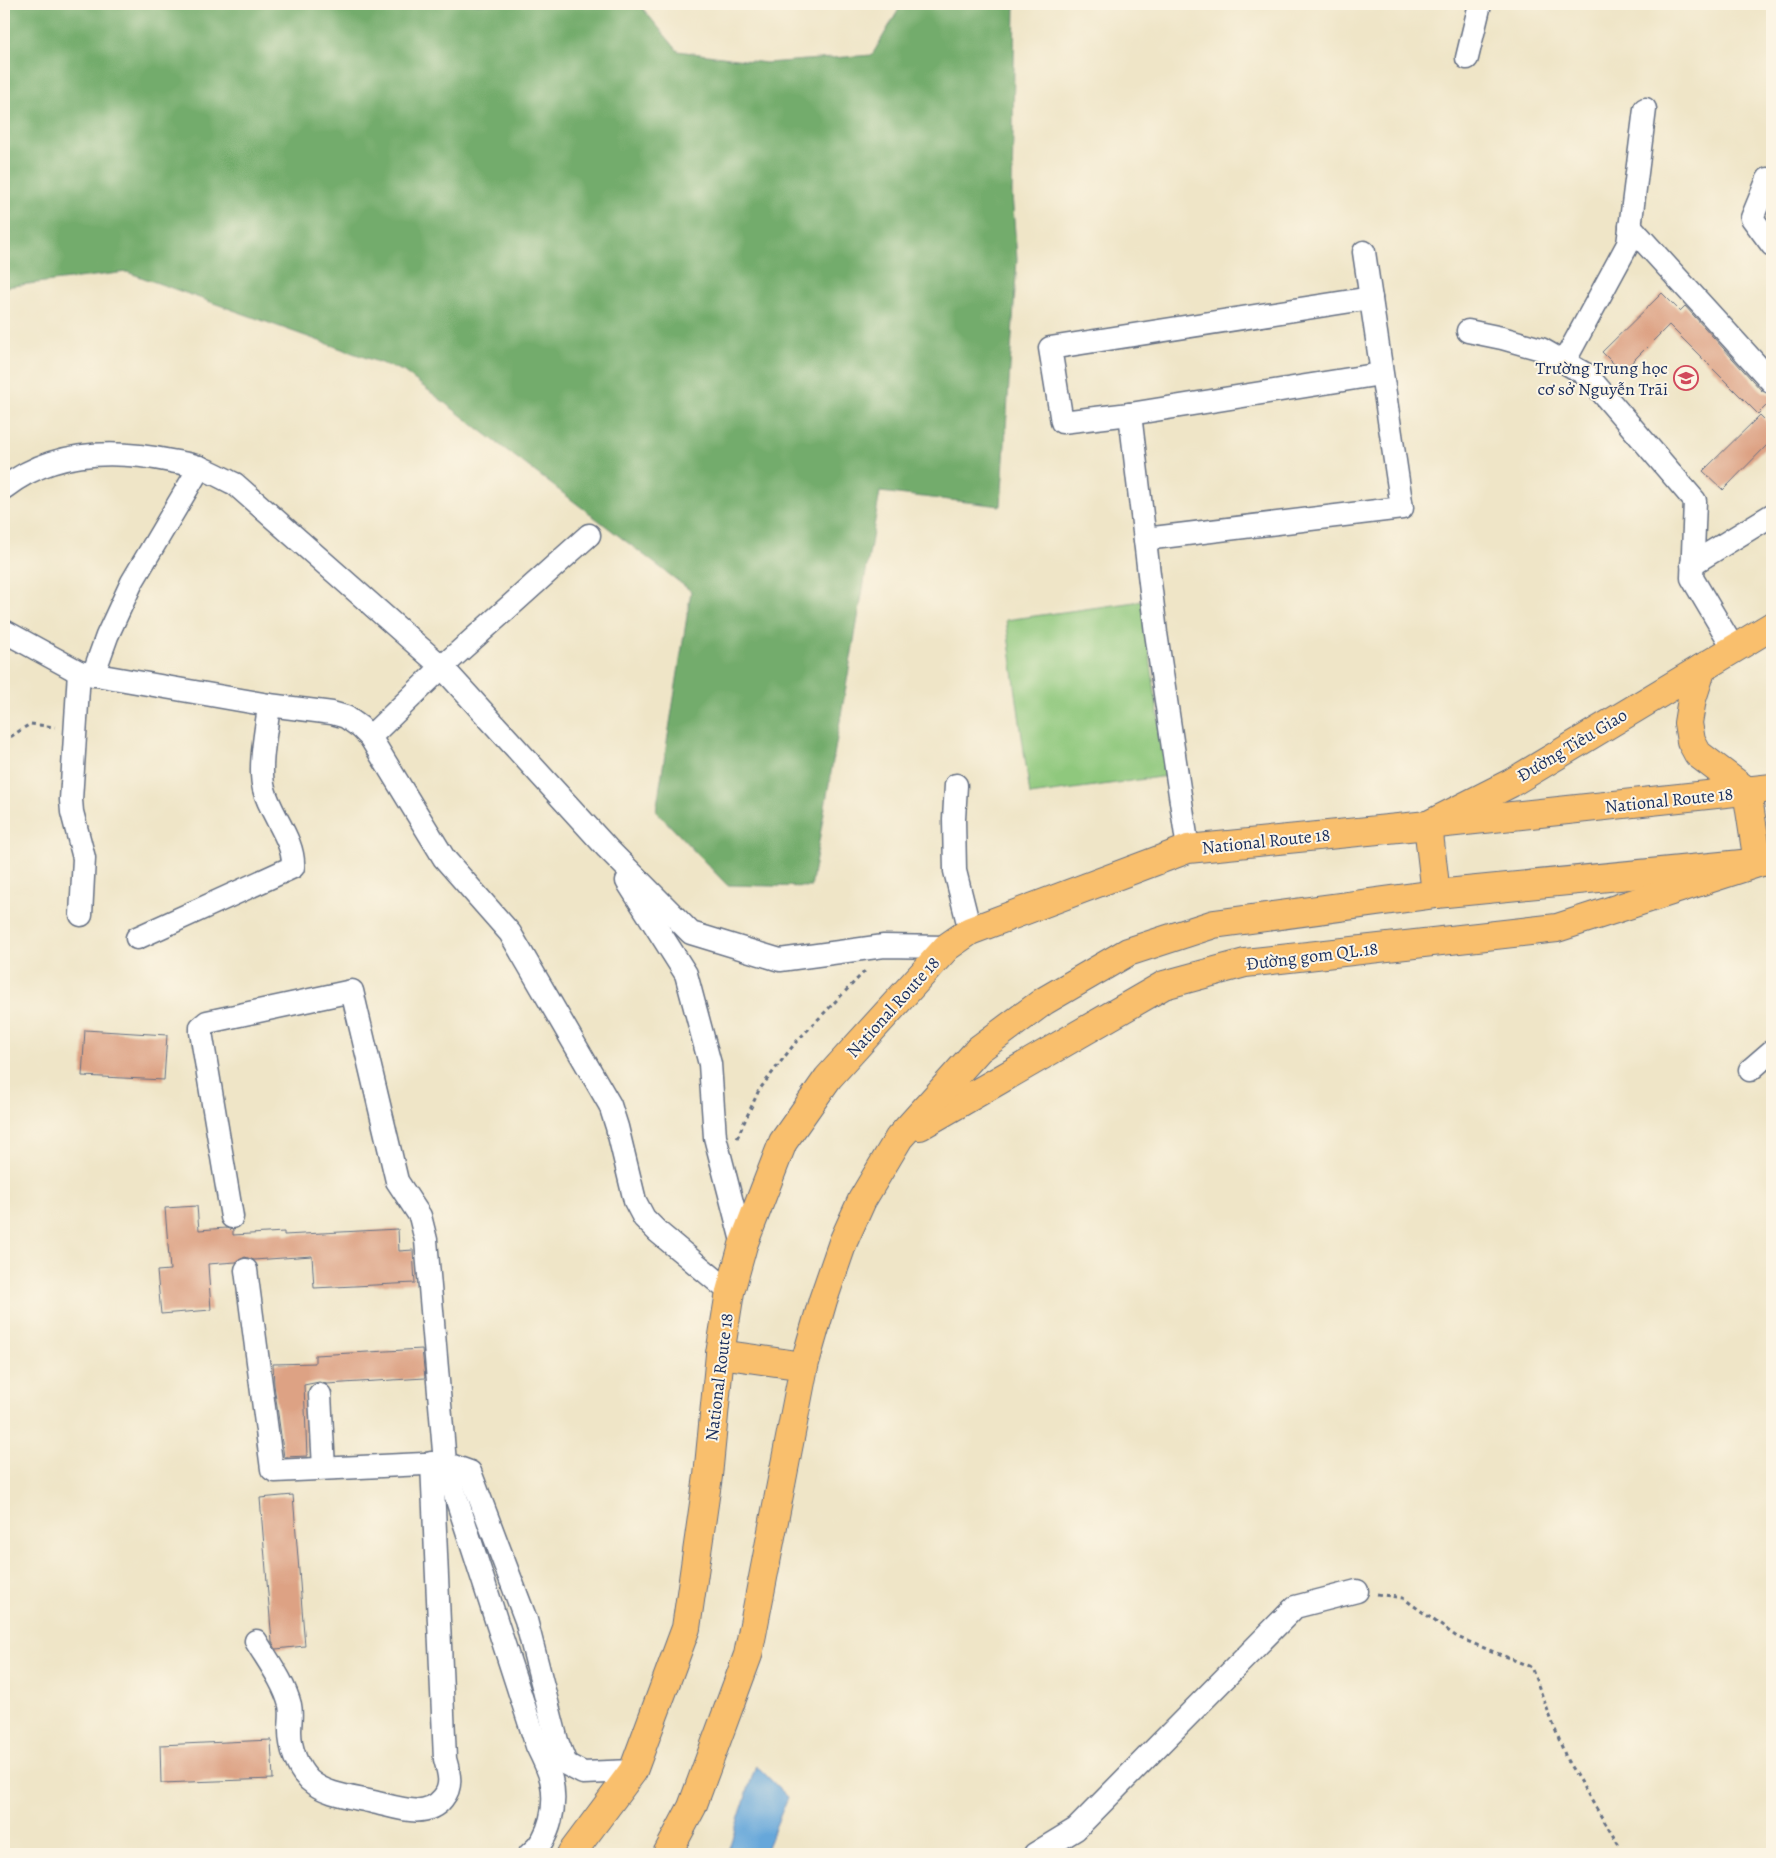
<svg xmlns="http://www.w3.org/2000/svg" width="1776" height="1858" viewBox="0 0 1776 1858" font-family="Alegreya,serif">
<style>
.green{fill:#8fc87d;stroke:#557c6e}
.forest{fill:#73ac6c;stroke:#476e65}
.water{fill:#66a7da;stroke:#406b9c}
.building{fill:#dda284}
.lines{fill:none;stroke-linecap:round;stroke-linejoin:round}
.minor-casing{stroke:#656f83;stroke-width:25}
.major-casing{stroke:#656f83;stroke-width:30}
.highway-casing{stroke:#656f83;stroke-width:30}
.path{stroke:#656f83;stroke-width:3;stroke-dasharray:4 4;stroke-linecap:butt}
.minor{stroke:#fff;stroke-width:22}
.major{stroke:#f9bf6d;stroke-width:28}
.highway{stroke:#f9bf6d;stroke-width:28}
.labels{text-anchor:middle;stroke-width:4;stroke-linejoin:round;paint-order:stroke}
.poi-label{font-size:18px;fill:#1b2f5e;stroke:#fcf5e5;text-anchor:end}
.street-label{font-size:18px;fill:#1b2f5e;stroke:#fcf5e5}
</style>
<rect width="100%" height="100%" fill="#fcf5e5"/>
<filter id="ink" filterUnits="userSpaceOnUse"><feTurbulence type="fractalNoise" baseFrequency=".02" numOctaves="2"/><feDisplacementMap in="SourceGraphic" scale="10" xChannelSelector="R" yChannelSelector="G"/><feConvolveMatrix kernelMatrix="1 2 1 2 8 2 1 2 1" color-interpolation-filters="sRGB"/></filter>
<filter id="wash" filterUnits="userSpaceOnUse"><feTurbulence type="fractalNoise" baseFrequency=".0096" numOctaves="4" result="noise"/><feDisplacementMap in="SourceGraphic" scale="20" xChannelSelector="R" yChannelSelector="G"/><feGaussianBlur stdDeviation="1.12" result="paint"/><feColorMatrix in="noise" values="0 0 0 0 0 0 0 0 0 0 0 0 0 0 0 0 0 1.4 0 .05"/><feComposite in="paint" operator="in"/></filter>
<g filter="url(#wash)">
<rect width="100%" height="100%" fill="#efe5c7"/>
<path class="green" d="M1142,601L1167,776L1030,795L1006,620Z"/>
<path class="forest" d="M4,4H639L678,51L766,63L872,55L902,4H1015L1012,194L1017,259L1001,506L880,492L811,887L727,885L656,811L691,591L403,371L127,272L4,287Z"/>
<path class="water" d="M756,1765L788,1797L764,1854H727Z"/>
<g id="blocks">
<g class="building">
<path d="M1662,293L1680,311L1685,306L1762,391L1772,395V400L1758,414L1669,325L1622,372L1602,352Z"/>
<path d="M1760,415L1772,427V440L1723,490L1703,471Z"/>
<path d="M85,1030L167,1035L164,1080L82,1076Z"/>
<path d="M197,1206L199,1230L226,1228L233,1230V1235L284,1232V1235L398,1229L399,1251L413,1250L415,1283L314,1288L312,1256L254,1260L245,1257L236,1262L208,1264L211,1310L161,1314L157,1271L170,1270L165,1208Z"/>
<path d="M422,1349L425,1378L327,1384L319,1382L304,1385L307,1456L284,1457L274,1385L273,1364L315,1363V1355Z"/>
<path d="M293,1495L305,1646L276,1649L272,1642L260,1498Z"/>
<path d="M271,1740L273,1779L161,1783L160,1745Z"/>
</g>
</g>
</g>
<g filter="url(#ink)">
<use href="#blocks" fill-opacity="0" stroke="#656f83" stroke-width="1"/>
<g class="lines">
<defs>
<g id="minor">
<path d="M1467,58L1480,4"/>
<path d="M1768,179L1752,218L1772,245"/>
<path d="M1630,226L1772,382"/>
<path d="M1371,298L1050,348L1062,422L1130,414L1381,374"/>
<path d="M1468,331L1502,338L1541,349L1587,375L1695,501L1692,578L1734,649"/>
<path d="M1564,362L1628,244L1645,109"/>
<path d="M1130,414L1156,633L1188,849"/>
<path d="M4,488C52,450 113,449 171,461C181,463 192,464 201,468C213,472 224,479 235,484L442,667L607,848L691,933L780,960L884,946L947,947"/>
<path d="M1145,539L1402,508L1364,252"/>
<path d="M1692,564L1772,515"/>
<path d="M4,631L79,672L269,705L332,713L346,717L360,727L370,737L444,858L510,933L610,1105L617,1127L635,1201L644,1218L658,1232L730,1292"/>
<path d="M79,672L71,800L72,812L84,858L81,915"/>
<path d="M93,675L107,636L132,582L200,467"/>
<path d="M370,737L442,667L589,535"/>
<path d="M956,785L954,819L955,871L970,931"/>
<path d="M627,881L686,974L710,1064L715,1137L743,1245"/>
<path d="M137,938L293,867C295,841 270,814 264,789C258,767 267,727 269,705"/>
<path d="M1750,1070L1772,1051"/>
<path d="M232,1217L201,1032V1027L207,1022L352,991L397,1181L420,1216L426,1240L445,1463L537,1746C542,1756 548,1768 551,1779C557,1804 551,1838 530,1854"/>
<path d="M246,1270L272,1469L275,1471L445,1463L470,1472L526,1620L557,1741L566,1764L583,1773L633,1771"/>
<path d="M320,1395L324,1468"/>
<path d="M256,1641C268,1661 284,1682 290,1705C292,1714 290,1723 290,1731C290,1748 297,1768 309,1780C326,1795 352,1797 373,1802C396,1807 426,1820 443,1798C453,1786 449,1773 445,1759L432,1463"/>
<path d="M1035,1854L1076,1829L1295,1607L1357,1591"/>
</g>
<g id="major">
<path d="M1702,668L1692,699L1688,723L1691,741L1698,754L1747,791L1758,863"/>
<path d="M1428,825L1772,788"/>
<path d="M1436,894L1772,861"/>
</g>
<g id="highway">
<path d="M920,1126L1164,985L1245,963L1557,928L1758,863"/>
<path d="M720,1354L804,1366"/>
<path d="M571,1854L633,1771L686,1628L708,1476L720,1354L730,1292L743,1245L783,1142L828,1078L947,947L970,931L1188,849L1428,825L1511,783L1772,626"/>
<path d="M667,1854L692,1807L748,1655L804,1366L823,1300L843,1242L862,1200L899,1138L979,1049L1044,1001L1128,952L1214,924L1436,894L1428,825"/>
</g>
</defs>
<use href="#minor" class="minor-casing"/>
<use href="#major" class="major-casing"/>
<use href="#highway" class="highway-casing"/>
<g class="path">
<path d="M4,741L30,724L55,727"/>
<path d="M737,1138L759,1090L796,1042L866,970"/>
<path d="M1377,1594L1403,1598L1457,1637L1531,1667L1567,1760L1624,1854"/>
</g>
<use href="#minor" class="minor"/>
<use href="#major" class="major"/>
<use href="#highway" class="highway"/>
</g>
</g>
<defs>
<symbol id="school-ring" viewBox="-11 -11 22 22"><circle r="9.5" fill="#fcf5e5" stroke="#d1495b" stroke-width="1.5"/><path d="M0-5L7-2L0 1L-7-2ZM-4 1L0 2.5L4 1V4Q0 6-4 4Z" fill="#d1495b"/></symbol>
</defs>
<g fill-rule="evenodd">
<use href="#school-ring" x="1672" y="364" width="28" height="28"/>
</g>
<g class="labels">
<g class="poi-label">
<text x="1668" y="374">Trường Trung học<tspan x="1668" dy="21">cơ sở Nguyễn Trãi</tspan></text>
</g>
<g class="street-label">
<text transform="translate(1572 745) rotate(-31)" y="6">Đường Tiêu Giao</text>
<text transform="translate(1669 800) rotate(-6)" y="6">National Route 18</text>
<text transform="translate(1266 841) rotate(-6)" y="6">National Route 18</text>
<text transform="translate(1312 956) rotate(-7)" y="6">Đường gom QL.18</text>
<text transform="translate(893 1007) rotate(-48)" y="6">National Route 18</text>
<text transform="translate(719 1377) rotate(-83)" y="6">National Route 18</text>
</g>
</g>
<rect width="1776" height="1858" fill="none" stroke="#fcf5e5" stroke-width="20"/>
</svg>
